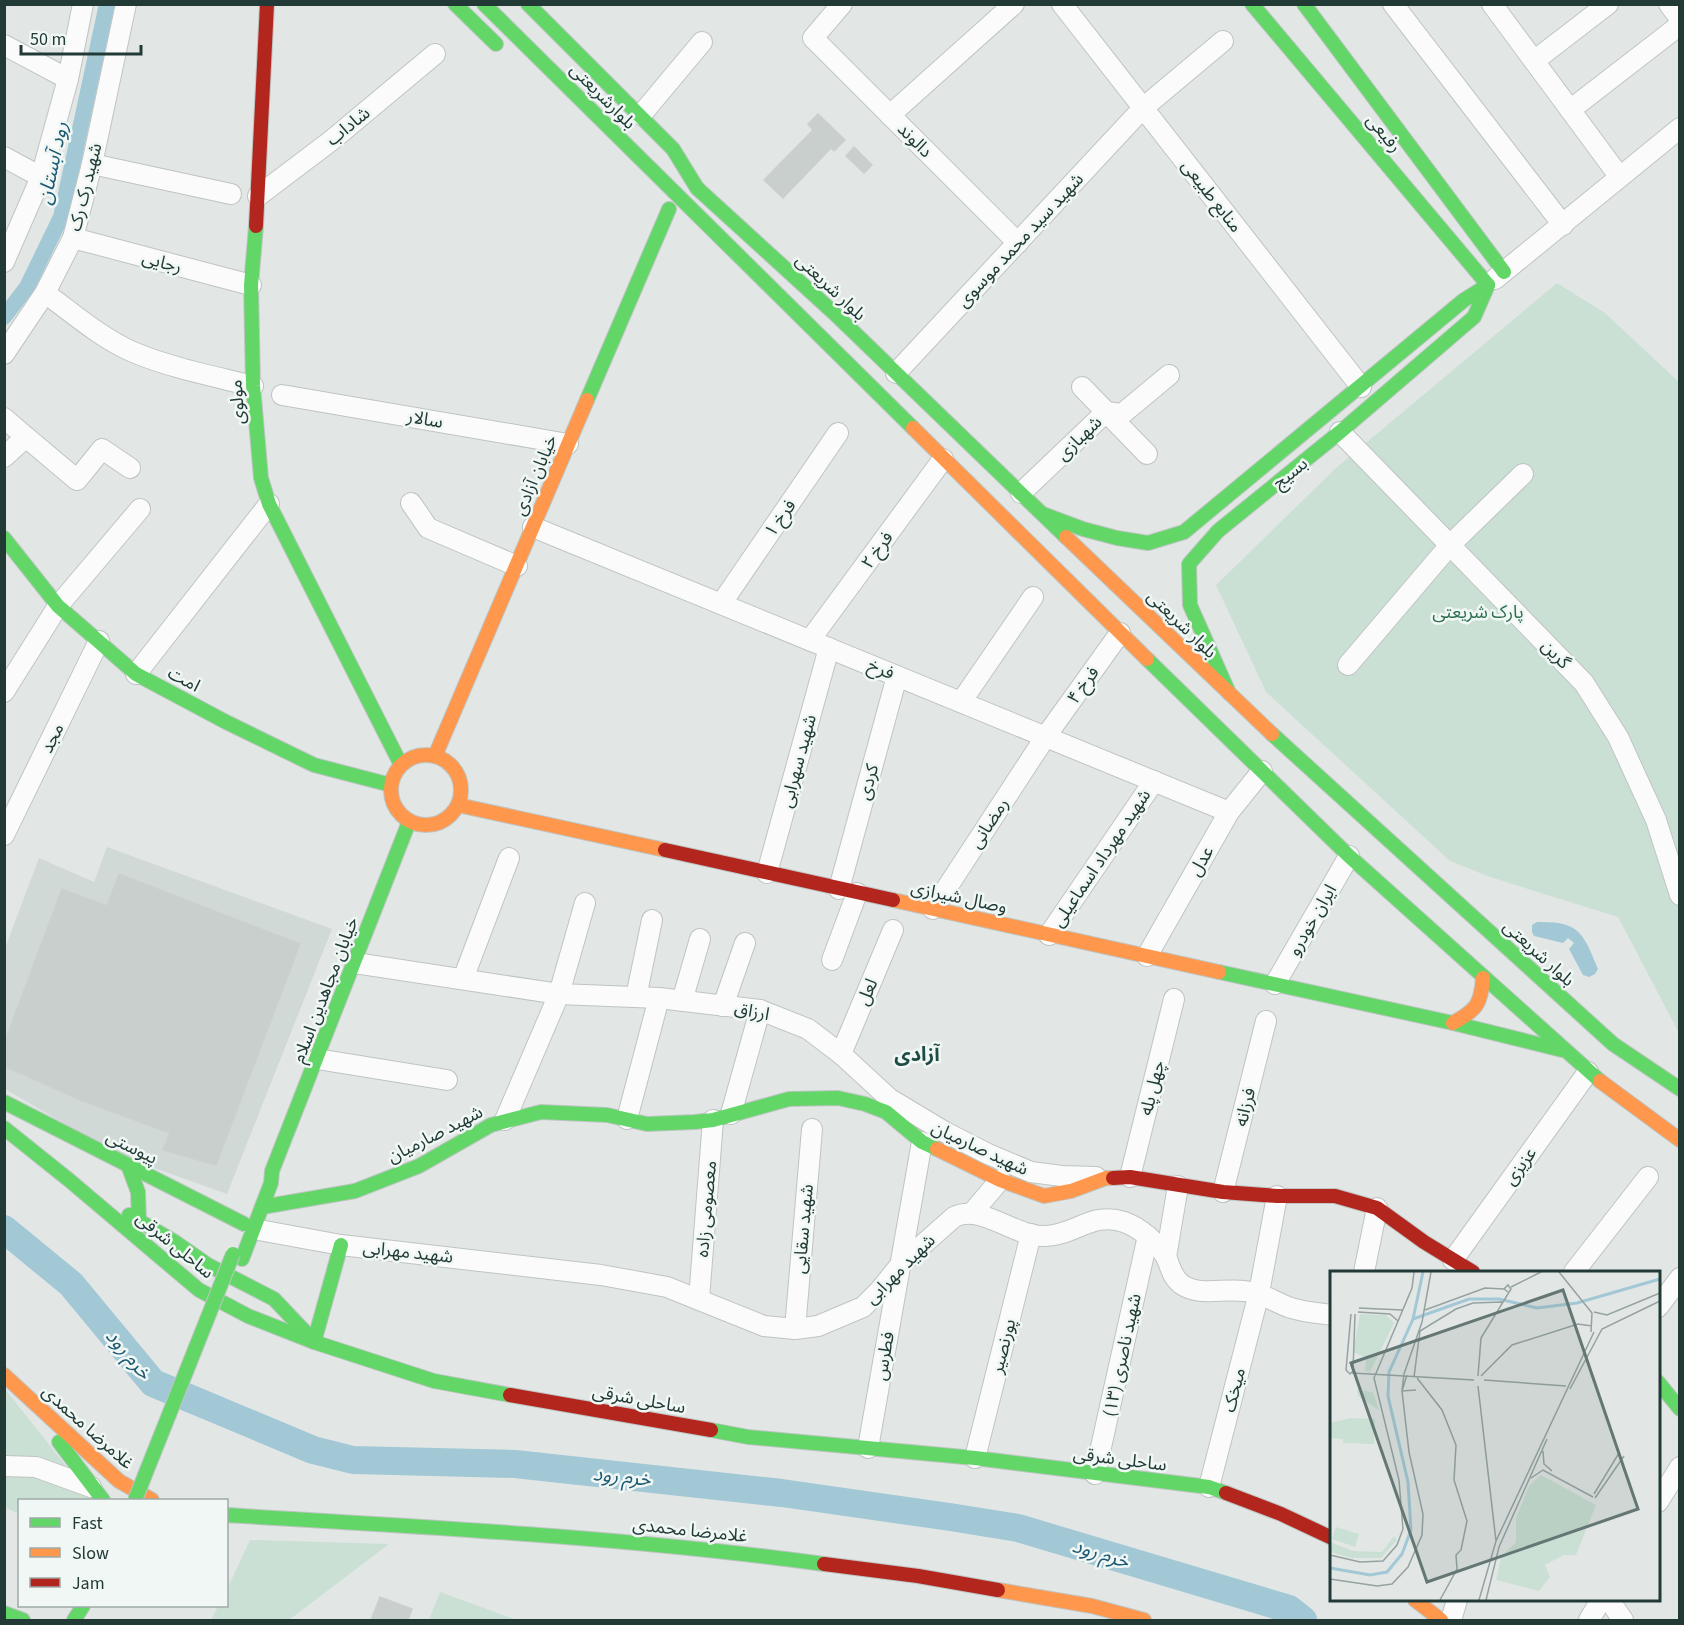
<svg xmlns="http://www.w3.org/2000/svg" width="1684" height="1625" viewBox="0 0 1684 1625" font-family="'Source Sans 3','Noto Sans Arabic',sans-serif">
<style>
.built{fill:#d0d9d6}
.green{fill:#cbe0d4}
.water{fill:#a3c8d5}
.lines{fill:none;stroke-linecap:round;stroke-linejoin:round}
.canal{stroke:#a3c8d5;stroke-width:16}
.river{stroke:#a3c8d5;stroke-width:28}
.building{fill:#c9cfcd;stroke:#cbd0cf;stroke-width:1.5}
.street-casing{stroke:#bfc4c3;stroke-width:22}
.fast-casing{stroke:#bec5c3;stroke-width:16}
.slow-casing{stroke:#bec5c3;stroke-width:16}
.jam-casing{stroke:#bec5c3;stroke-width:16}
.street{stroke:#fbfbfb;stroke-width:20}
.fast{stroke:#63d668;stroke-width:14}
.slow{stroke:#ff974d;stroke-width:14}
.jam{stroke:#b3261e;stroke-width:14}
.fast-bridge-casing{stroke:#bec5c3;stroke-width:16;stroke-linecap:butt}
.fast-bridge{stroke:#63d668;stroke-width:14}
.labels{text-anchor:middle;stroke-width:5;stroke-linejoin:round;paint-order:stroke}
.street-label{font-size:18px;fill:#213a36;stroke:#f0f7f4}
.park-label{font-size:18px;fill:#2c6f4e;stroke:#f0f7f4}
.water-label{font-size:20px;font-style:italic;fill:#1d5b74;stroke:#f0f7f4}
.neighbourhood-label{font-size:20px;font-weight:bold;fill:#1e4b45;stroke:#f0f7f4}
.inset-river{fill:none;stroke:#a3c8d5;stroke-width:3}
.inset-road{fill:none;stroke:#95a2a0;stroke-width:1.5}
.view{fill:#657774;fill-opacity:0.15;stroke:#657774;stroke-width:3}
.inset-edge{fill:none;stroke:#213a36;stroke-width:3}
</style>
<rect width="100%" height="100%" fill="#e2e7e6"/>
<path class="built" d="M107,847L332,929L227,1194L118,1155L5,1089L4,951L39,858L94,882Z"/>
<g class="green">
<path d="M1557,283L1605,313L1679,382V1033L1618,917L1490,877L1450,861L1266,692L1216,585L1336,468Z"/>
<path d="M5,1389L93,1500H20L19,1514L7,1508L5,1513Z"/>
<path d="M250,1540L389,1544L289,1620H211L218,1606H226L227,1589Z"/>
<path d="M440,1592L517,1620H429Z"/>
</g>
<path class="water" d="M1537,922C1580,921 1583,933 1598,969L1595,974L1589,977L1583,975L1569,949L1574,943L1568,938L1563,943L1534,936L1532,932V925Z"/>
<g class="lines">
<path class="canal" d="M4,317L27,287L61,217L107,4"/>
<path class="river" d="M4,1229L71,1284L153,1383L313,1450L353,1460L515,1464L782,1493L950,1517L1018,1528L1289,1609L1303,1620"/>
</g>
<g class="building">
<path d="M818,114L845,140L834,151L831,148L783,198L764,180L813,130L808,124Z"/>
<path d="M854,147L872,165L864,173L846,156Z"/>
<path d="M119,874L300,944L216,1165L163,1150L170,1133L83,1101L4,1066V1044L62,889L107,906Z"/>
<path d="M380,1597L412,1609L408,1620H371Z"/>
</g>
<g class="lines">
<defs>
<g id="street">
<path d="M842,4L813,38L1018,243"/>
<path d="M1062,4L1361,387"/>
<path d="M1393,4L1563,225"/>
<path d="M1492,4L1619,176"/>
<path d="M1669,4L1680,19"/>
<path d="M4,45L68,79"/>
<path d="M1534,61L1608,4"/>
<path d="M1570,110L1680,25"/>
<path d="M641,115L702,42"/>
<path d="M890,115L1014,4"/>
<path d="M4,157L41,177"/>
<path d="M92,164L231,194"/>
<path d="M258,196L332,140L435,54"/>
<path d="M73,238L251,285"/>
<path d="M4,262L41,177L68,79L83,4"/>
<path d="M1495,279L1680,128"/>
<path d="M45,293C74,314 101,338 133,352C171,368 213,376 253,386"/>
<path d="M4,354L45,293L73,238L92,164L126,4"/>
<path d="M896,373L1143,108L1223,41"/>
<path d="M1082,387L1147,454"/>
<path d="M282,395L568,444"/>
<path d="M4,418L26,437"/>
<path d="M1340,432L1584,683L1618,737L1656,820L1680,895"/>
<path d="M4,457L26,437L77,480L102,449L130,468"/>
<path d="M1021,493L1106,412L1122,414L1169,375"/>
<path d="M411,503L428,528L517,566"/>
<path d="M533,527L1229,812"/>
<path d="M721,604L838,433"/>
<path d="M810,640L943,459"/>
<path d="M1348,665L1450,545L1523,474"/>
<path d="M136,674L269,504"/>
<path d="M4,692L58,606L140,509"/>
<path d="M961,702L1033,597"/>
<path d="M4,835L99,641"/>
<path d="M767,873L829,648"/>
<path d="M839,889L897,676"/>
<path d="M933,909L1046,736L1120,633"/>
<path d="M1049,935L1154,781"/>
<path d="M1147,956L1229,812L1262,771"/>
<path d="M832,960L857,893"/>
<path d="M355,963L559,994L659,998L760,1010L808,1029L841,1054L890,1099L945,1132L988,1154L1031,1172L1062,1176L1096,1177"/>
<path d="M463,979L509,858"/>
<path d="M1275,984L1349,856"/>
<path d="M636,997L652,920"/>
<path d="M682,1001L700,939"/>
<path d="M723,1006L745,943"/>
<path d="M841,1054L893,930"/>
<path d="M317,1059L447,1080"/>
<path d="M731,1114L760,1010"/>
<path d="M627,1119L659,998"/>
<path d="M505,1120L559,994L585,903"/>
<path d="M1130,1177L1174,999"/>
<path d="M1223,1192L1266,1021"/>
<path d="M972,1213L1000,1180"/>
<path d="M254,1229L341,1245L601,1275L667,1287L764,1326L795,1329L818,1326L863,1307L880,1290L901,1264L954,1217C981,1203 1016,1238 1045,1236C1076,1235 1092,1211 1124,1222C1139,1227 1158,1243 1166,1257C1171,1267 1171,1276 1181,1284C1199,1297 1223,1288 1244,1291C1261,1292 1274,1302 1291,1308C1304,1312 1318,1313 1332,1315"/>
<path d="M1166,1257L1178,1186"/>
<path d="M1453,1260L1588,1072"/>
<path d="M1364,1272L1377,1208"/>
<path d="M1574,1272L1648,1177"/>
<path d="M699,1299L713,1120"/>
<path d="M1658,1307L1680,1278"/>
<path d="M795,1329L812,1129"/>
<path d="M868,1448L922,1142"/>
<path d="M975,1458L1031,1234"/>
<path d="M4,1466L36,1467L91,1487"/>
<path d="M1095,1474L1148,1236"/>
<path d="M1209,1487L1259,1293L1277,1196"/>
<path d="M1658,1502L1680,1467"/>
<path d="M1609,1600L1623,1620"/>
<path d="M1451,1620L1457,1600"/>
<path d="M1589,1620L1601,1600"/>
</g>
<g id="fast">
<path d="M455,4L496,44"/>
<path d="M484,4L913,428"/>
<path d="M528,4L673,149L697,188"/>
<path d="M1252,4L1488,285"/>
<path d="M1304,4L1504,272"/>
<path d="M698,189L834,313L1066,537"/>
<path d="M256,226L251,285L253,386L261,478L269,504L401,765"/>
<path d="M587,400L669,209"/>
<path d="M1043,514L1083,529L1117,538L1148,543L1184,532L1464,300L1488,285"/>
<path d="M4,538L58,606L136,674L226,722L314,765L391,785"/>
<path d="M1147,659L1349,856L1600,1081"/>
<path d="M1229,693L1190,605L1189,564L1218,531L1340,432L1474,317L1488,285"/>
<path d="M1272,734L1613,1044L1680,1089"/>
<path d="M1219,972L1453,1023L1562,1050"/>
<path d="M4,1102L244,1224"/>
<path d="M4,1128L69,1180L199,1290L248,1316L314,1342L434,1381L510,1395"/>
<path d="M128,1165L138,1192L139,1222"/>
<path d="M262,1207L355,1191L419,1166L491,1125L541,1112L607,1115L647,1124L695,1122L713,1120L789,1099L838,1098L865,1104L886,1112L922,1142L937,1149"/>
<path d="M129,1215L175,1242L208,1265L274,1299L309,1336"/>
<path d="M242,1259L271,1183L272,1171L409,822"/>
<path d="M314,1342L341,1245"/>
<path d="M1658,1382L1680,1409"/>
<path d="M711,1430L748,1437L975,1458L1209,1487L1226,1493"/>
<path d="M59,1442L103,1500"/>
<path d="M226,1515C426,1527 625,1537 824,1564"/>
<path d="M4,1613L23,1620"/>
<path d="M74,1620L83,1606"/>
</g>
<g id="slow">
<path d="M913,428L1147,659"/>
<path d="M1066,537L1272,734"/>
<circle cx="426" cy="790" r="35"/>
<path d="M435,756L587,400"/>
<path d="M458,805L665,850"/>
<path d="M893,900L1219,972"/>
<path d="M1453,1023C1476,1010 1481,1005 1483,978"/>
<path d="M1600,1081L1680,1140"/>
<path d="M937,1149L1000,1180L1044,1196L1071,1191L1106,1178H1113"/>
<path d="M4,1375L119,1481L152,1500"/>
<path d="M998,1590L1092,1606L1144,1620"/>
<path d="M1415,1600L1441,1620"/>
</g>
<g id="jam">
<path d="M256,226L267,4"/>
<path d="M665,850L893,900"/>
<path d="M1113,1178L1130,1177L1223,1192L1277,1196H1335L1377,1208L1424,1242L1473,1272"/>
<path d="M510,1395L711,1430"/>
<path d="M1226,1493L1281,1514L1332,1538"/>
<path d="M824,1564L918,1576L998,1590"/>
</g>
</defs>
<use href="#street" class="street-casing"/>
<use href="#fast" class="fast-casing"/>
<use href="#slow" class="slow-casing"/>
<use href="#jam" class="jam-casing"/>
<use href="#street" class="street"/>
<use href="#fast" class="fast"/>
<use href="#slow" class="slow"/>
<use href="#jam" class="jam"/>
<defs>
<path id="fast-bridge" d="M135,1500L233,1254"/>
</defs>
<use href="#fast-bridge" class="fast-bridge-casing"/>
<use href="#fast-bridge" class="fast-bridge"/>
</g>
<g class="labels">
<g class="street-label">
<text transform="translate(603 96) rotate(45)" y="6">بلوارشریعتی</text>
<text transform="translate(348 126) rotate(-39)" y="6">شاداب</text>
<text transform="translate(1384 133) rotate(50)" y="6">رفیعی</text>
<text transform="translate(915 140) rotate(45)" y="6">دالوند</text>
<text transform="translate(85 187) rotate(-76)" y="6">شهید رک رک</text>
<text transform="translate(1212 196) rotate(52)" y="6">منابع طبیعی</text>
<text transform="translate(1020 240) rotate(-47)" y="6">شهید سید محمد موسوی</text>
<text transform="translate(162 262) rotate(15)" y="6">رجایی</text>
<text transform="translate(831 287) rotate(43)" y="6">بلوار شریعتی</text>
<text transform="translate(237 402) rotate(-94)" y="6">مولوی</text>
<text transform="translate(425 419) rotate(10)" y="6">سالار</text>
<text transform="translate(1079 438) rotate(-44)" y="6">شهبازی</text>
<text transform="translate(1290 473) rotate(-39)" y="6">بسیج</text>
<text transform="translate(535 475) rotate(-67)" y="6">خیابان آزادی</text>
<text transform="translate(780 518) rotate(-55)" y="6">فرخ ۱</text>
<text transform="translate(877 550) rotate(-54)" y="6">فرخ ۲</text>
<text transform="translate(1182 624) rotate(44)" y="6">بلوار شریعتی</text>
<text transform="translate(1556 654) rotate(46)" y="6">گرین</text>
<text transform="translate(881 669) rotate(22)" y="6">فرخ</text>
<text transform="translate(184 679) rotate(28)" y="6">امت</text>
<text transform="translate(1083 685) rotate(-54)" y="6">فرخ ۴</text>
<text transform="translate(52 738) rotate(-64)" y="6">مجد</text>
<text transform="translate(798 761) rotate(-75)" y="6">شهید سهرابی</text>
<text transform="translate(868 782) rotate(-75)" y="6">کردی</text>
<text transform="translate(989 823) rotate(-57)" y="6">رمضانی</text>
<text transform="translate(1101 858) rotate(-56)" y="6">شهید مهرداد اسماعیلی</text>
<text transform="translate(1201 861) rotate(-60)" y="6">عدل</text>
<text transform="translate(959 897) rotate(12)" y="6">وصال شیرازی</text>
<text transform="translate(1312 920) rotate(-60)" y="6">ایران خودرو</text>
<text transform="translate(1539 953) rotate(42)" y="6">بلوار شریعتی</text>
<text transform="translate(325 990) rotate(-69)" y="6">خیابان مجاهدین اسلام</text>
<text transform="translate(867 992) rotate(-67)" y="6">لعل</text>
<text transform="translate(752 1011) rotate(11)" y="6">ارزاق</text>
<text transform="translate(1152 1088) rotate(-76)" y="6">چهل پله</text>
<text transform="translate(1245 1107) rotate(-76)" y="6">فرزانه</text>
<text transform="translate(435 1134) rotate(-27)" y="6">شهید صارمیان</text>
<text transform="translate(132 1147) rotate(26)" y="6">پیوستی</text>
<text transform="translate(980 1148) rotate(25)" y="6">شهید صارمیان</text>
<text transform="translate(1520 1166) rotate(-54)" y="6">عزیزی</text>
<text transform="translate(706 1209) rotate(-85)" y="6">معصومی زاده</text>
<text transform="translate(803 1229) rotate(-85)" y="6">شهید سقایی</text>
<text transform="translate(175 1245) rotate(39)" y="6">ساحلی شرقی</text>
<text transform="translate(408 1252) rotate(6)" y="6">شهید مهرابی</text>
<text transform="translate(900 1269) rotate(-45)" y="6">شهید مهرابی</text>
<text transform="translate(1003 1346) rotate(-76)" y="6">پورنصیر</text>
<text transform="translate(1122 1355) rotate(-78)" y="6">شهید ناصری (۱۳)</text>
<text transform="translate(884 1356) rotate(-80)" y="6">فطرس</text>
<text transform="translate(1234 1390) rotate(-76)" y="6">میخک</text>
<text transform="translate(639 1399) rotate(10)" y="6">ساحلی شرقی</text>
<text transform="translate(88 1427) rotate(42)" y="6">غلامرضا محمدی</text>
<text transform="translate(1120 1459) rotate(7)" y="6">ساحلی شرقی</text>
<text transform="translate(690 1530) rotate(6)" y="6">غلامرضا محمدی</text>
</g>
<g class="park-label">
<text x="1478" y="618">پارک شریعتی</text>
</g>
<g class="water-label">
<text transform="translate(52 163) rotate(-78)" y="7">رود آبستان</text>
<text transform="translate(129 1354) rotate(50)" y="7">خرم رود</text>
<text transform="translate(622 1476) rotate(6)" y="7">خرم رود</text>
<text transform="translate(1101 1553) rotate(17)" y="7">خرم رود</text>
</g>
<g class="neighbourhood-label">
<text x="917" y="1061">آزادی</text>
</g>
</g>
<g transform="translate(1330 1271)">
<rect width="330" height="330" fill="#e2e7e6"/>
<path d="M30,43L56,44L64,52L40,101L35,100L36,87L23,81ZM27,119L43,121L49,139L28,125ZM20,147L45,148L44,173L13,172V168L0,167V152ZM211,204L266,234L246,284H234L215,294L220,306L209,320L166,309L171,286L186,271V247L199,215ZM6,256L29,263L25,276L2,268ZM64,265L67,269L51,287H21L0,281V271L23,280L52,281Z" fill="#cbe0d4"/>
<path class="inset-river" d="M83,48L139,28H169L207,37L247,32L330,8M0,297L40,304L57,301L72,283L81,259L78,211L58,125L59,101L83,48L93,1"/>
<path class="inset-road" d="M229,1L262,42L261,61M181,16L211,1M29,37L72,39M95,39L155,17L174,18M28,41L60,43L68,50M264,41L277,44L330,22M21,43L16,99L20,103L23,100L25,43M22,102L144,109M77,104L72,120L86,119M148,105L151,67L181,18L178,14L174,18L178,21M151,105L182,74L248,53L262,55M84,106L90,60L126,38L143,32L172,31M87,107L112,139L126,174L124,209L137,250L131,279L126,284L127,298L110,329M154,109L236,115M148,115L166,270M240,118L272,58L330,30M213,180L214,193L222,200M201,207L213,199L263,226M264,223L289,182M265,227L294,185M0,284L30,291L53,290L67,274L73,258L69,209L44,107L82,17L84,1M0,308L47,315L62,313L78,296L92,264L93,243L79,181L72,120L74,103L92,51L101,1M149,329L166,270L264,61M156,329L169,276L217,168"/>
<path class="view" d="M233,19L308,238L97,311L21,92Z"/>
<rect width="330" height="330" class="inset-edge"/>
</g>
<rect width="1684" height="1625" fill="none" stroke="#213a36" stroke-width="12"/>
<rect x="18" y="1499" width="210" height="108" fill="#f0f7f4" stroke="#9daba8" stroke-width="1.5"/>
<rect x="30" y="1518" width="30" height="9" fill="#63d668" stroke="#9daba8" stroke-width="1.5"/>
<text x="72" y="1529" font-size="18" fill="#213a36">Fast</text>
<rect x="30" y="1548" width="30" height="9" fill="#ff974d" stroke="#9daba8" stroke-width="1.5"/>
<text x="72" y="1559" font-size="18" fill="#213a36">Slow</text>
<rect x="30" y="1578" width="30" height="9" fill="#b3261e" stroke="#9daba8" stroke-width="1.5"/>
<text x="72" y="1589" font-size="18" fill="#213a36">Jam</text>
<path d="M21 45v9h120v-9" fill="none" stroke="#213a36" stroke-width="3"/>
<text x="30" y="45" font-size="18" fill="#213a36" stroke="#f0f7f4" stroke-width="4.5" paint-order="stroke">50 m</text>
</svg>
